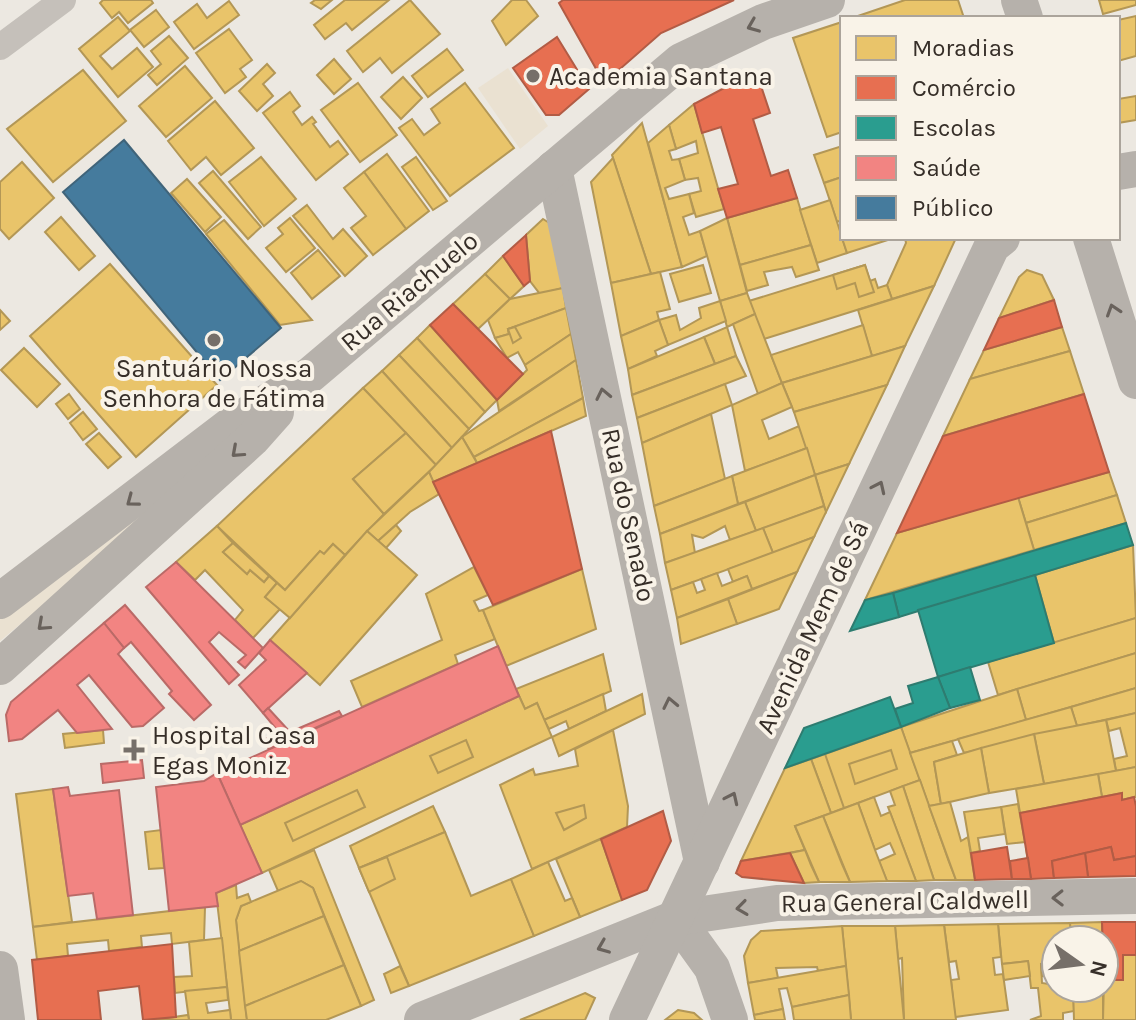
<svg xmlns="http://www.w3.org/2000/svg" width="1136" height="1020" viewBox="0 0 1136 1020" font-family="Karla,sans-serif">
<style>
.plaza{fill:#eae1d1}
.homes{fill:#e9c46a;stroke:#b39756;stroke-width:2}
.shops{fill:#e76f51;stroke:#b25c45;stroke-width:2}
.schools{fill:#2a9d8f;stroke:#2e7c70;stroke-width:2}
.health{fill:#f28482;stroke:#ba6a67;stroke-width:2}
.public{fill:#457b9d;stroke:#40647a;stroke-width:2}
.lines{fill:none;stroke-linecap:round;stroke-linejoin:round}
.street{stroke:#c5c0ba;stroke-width:26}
.secondary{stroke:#b6b1ab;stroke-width:36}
.oneway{stroke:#69625c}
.poi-dot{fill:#766f69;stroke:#f9f3e8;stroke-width:3}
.labels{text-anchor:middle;stroke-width:8;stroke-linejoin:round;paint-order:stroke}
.poi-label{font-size:26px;fill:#362e28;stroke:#f9f3e8;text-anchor:start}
.street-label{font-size:26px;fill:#362e28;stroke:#f9f3e8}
</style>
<rect width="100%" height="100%" fill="#ece8e1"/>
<g class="plaza">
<path d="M508,68L548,126L520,149L478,88Z"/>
<path d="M214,457L131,532L0,641V618Z"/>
</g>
<g class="homes">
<path d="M103,0H151L153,3L128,23L119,12L112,18L100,3Z"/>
<path d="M315,0H332L321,9L311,3Z"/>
<path d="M345,0H389L352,30L346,23L325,39L314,25Z"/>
<path d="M410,0L440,34L392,73L380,58L363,72L347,51Z"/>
<path d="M512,0H526L538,16L506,45L492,21Z"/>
<path d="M905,0H958L964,18H852Z"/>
<path d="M1099,0H1136V5L1103,14Z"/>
<path d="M229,1L239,15L194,49L174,22L197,4L207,18Z"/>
<path d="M156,10L169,27L144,47L130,30Z"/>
<path d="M1136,16V56L1118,61V20Z"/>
<path d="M118,17L130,31L100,56L112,69L137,48L153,67L118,97L79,49Z"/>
<path d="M842,22V132L827,137L793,38Z"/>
<path d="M229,29L252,60L240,69L246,77L225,93L196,53Z"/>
<path d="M169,36L188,58L157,85L148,75L161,64L151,51Z"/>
<path d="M447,49L463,70L428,97L412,76Z"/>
<path d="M334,59L351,79L334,94L317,75Z"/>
<path d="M267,64L275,73L263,84L273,96L257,111L239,91Z"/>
<path d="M185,66L212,98L166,137L139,106Z"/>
<path d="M83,70L126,121L53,182L7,129Z"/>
<path d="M403,77L422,98L401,119L381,97Z"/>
<path d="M358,83L397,135L360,162L321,110Z"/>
<path d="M465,83L514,148L450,196L399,128L412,119L424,135L440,123L431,109Z"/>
<path d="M290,92L300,106L293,112L302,125L312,117L316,122L313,124L330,147L338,141L348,154L316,180L263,113Z"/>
<path d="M1136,96V120L1118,123V99Z"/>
<path d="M215,101L254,148L221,175L206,157L191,170L168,141Z"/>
<path d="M694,104L724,209L696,217L689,194L701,191L698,178L685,180L679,159L698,153L696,141L676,149L669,125Z"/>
<path d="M642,123L682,267L651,274L612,155Z"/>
<path d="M669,125L676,149L669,151L672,160L679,159L685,180L665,188L669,199L689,194L694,213L683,217L689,235L700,231L707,256L682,267L648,143Z"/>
<path d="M842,146V177L824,183L814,155Z"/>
<path d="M387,154L429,211L406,229L364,172Z"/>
<path d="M261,157L296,199L264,226L229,182Z"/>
<path d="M416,157L447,201L433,210L402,167Z"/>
<path d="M613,158L651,274L611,283L591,182Z"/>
<path d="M22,162L54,198L9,239L0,229V182Z"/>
<path d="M213,171L261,227L248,239L199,183Z"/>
<path d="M364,172L406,229L373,255L351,228L366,216L344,188Z"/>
<path d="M842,177V220L837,222L824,183Z"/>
<path d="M187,179L221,217L205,232L171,193Z"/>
<path d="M797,198L811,245L740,265L727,218Z"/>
<path d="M830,200L847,253L817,263L800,210Z"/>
<path d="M307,205L333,239L343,229L367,256L345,276L293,216Z"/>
<path d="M61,217L95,256L79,270L45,232Z"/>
<path d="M290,218L315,248L286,272L266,248L283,234L278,228Z"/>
<path d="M727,218L747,293L720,301L700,231Z"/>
<path d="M543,219L551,224L563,288L540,294L530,281L526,235Z"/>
<path d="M224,220L312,320L280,325L206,234Z"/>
<path d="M842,238H894L847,253Z"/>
<path d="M905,238H956L934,286L892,299L887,285L906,243Z"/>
<path d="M811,245L819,270L796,277L792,267L764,272L768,285L747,291L740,265Z"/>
<path d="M318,250L340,276L312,299L291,273Z"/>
<path d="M503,256L524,286L510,299L485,274Z"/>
<path d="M110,264L217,385L136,457L30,336Z"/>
<path d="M703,265L711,293L679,302L670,274Z"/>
<path d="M865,265L870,281L875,279L878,288L887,285L892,299L764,339L749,301Z"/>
<path d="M865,265L874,292L859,297L855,283L837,289L833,275Z"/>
<path d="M1027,270L1042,275L1054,300L999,318L1019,277Z"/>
<path d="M660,272L670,309L657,312L659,320L621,336L611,283Z"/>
<path d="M485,274L510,299L478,329L453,304Z"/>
<path d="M934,286L905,346L872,356L858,310Z"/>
<path d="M563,288L566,308L508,329L509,334L495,338L488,320L510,299Z"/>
<path d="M747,293L755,314L727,327L720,301Z"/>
<path d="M720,301L726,321L668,345L659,320L676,315L680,330L701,318L699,308Z"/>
<path d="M566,308L571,334L525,365L518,352L507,358L495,338L509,334L508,329Z"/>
<path d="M0,310L10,321L0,330Z"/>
<path d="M755,314L782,383L758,394L733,324Z"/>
<path d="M659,320L668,345L655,351L657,356L628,369L621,336Z"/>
<path d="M430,325L497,400L485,412L417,338Z"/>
<path d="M863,325L872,356L782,383L771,355Z"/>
<path d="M515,327L521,338L513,343L508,329Z"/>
<path d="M727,327L736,356L715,364L704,337Z"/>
<path d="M1062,327L1070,351L970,379L984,350Z"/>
<path d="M571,334L576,360L499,411L497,400L527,370L525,365Z"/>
<path d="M704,337L715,364L632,395L628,369Z"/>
<path d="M417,338L485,412L469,429L399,355Z"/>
<path d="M905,346L887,385L794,412L782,383Z"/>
<path d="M24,348L60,384L37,407L1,370Z"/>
<path d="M1070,351L1084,394L943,436L970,379Z"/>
<path d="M399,355L469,429L452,448L382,371Z"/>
<path d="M736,356L746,376L637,418L632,395Z"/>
<path d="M576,360L583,398L474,457L462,437Z"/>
<path d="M382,371L452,448L436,465L363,388Z"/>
<path d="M782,383L792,407L762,420L769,439L799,426L807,448L745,471L732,405Z"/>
<path d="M725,384L732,405L642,443L637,418Z"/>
<path d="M887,385L849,464L815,475L794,412Z"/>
<path d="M363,388L406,433L353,479L384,514L345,555L333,544L324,554L320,551L285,590L217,526Z"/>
<path d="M69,394L80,409L68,419L56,404Z"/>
<path d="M583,398L586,416L477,463L474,457Z"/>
<path d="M83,412L97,429L83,440L70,423Z"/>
<path d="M711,414L725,479L654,506L642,443Z"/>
<path d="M99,433L121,457L108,468L86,444Z"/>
<path d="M406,433L436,465L384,514L353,479Z"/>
<path d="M462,437L477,463L433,482L429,472Z"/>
<path d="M807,448L815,475L738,504L732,476Z"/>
<path d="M849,464L826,512L815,475Z"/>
<path d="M429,472L439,494L410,512L378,541L367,531Z"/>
<path d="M1109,472L1117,495L1026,523L1018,497Z"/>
<path d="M815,475L824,506L756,531L745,502Z"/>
<path d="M732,476L738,504L660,534L654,506Z"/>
<path d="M1117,495L1126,523L1034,550L1026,523Z"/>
<path d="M1018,497L1034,550L865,600L897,533Z"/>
<path d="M745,502L756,531L730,540L725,526L703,538L692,535L695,553L665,563L660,534Z"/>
<path d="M824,506L826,512L814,537L773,553L763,528Z"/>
<path d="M396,525L401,531L386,548L378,541Z"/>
<path d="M217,526L233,543L223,552L247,574L250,570L264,582L269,576L277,583L265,597L280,609L253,638L235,620L243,610L205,570L195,580L176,562Z"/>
<path d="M763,528L773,553L671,590L665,563Z"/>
<path d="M367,531L417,575L320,685L270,640Z"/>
<path d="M814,537L797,572L752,589L747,576L733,582L728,569Z"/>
<path d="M233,543L269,576L264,582L250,570L247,574L223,552Z"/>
<path d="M333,544L345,555L290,618L265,597L277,583L285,590L320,551L324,554Z"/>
<path d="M1133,545L1136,618L1054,643L1035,575Z"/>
<path d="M474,567L488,595L474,601L479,611L483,610L495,639L455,655L458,664L362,707L351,681L442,640L426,594Z"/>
<path d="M582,569L596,629L506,666L483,610Z"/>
<path d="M797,572L779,609L737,624L728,599Z"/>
<path d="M717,573L722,586L747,576L752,589L677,618L671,590L693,582L697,593L705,590L701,579Z"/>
<path d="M728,599L737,624L681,644L677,618Z"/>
<path d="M1025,606L1029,618L954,641L950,630Z"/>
<path d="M1136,618V653L998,695L988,662Z"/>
<path d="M1136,653V688L1026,720L1017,689Z"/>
<path d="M603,654L611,691L544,720L537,703L525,709L516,689Z"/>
<path d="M1136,688V713L1077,726L1071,707Z"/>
<path d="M1017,689L1026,720L910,753L901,727Z"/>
<path d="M442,690L451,709L416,726L407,707Z"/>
<path d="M603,694L606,711L569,729L566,721L549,729L544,720Z"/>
<path d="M642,694L645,714L559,756L552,737Z"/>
<path d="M519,696L525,709L537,703L552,737L262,873L240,825Z"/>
<path d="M1071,707L1077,726L964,753L958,739Z"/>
<path d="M1136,713V767L1116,771L1114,759L1127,756L1120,728L1109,731L1106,720Z"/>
<path d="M1106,720L1116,771L1044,784L1034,734Z"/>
<path d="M901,727L920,780L831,813L811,759Z"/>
<path d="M103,730L104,743L65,748L63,734Z"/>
<path d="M613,730L628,806L627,827L532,869L500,785L533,769L535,775L578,766L575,749Z"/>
<path d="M1034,734L1044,784L989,793L981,748Z"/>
<path d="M466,740L473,757L438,773L430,756Z"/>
<path d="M334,741L342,758L270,791L263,774Z"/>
<path d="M952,741L957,755L934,762L941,804L929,806L910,753Z"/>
<path d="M981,748L989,793L941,804L934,762Z"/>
<path d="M891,750L897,769L855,784L849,764Z"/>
<path d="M825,754L844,808L831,813L811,759Z"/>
<path d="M811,759L831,813L795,826L805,850L741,861L785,768Z"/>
<path d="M1136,767V797L1122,800V793L1102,797L1098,774Z"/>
<path d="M1098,774L1102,797L1020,813L1016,789Z"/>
<path d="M920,780L949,862L956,880H934L903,786Z"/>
<path d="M903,786L928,862L934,880L916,881L888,807L895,805L890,791Z"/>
<path d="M53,789L72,922L33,927L16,794Z"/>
<path d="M357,790L365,807L293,841L285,823Z"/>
<path d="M874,797L881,816L890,812L916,881H887L879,861L895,854L890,843L875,850L858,803Z"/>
<path d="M1134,797L1136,824L1128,826L1122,800Z"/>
<path d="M950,802L961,841L968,837L975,880H956L929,806Z"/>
<path d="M858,803L875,850L887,881L850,882L823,816Z"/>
<path d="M1018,804L1025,842L1007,844L1001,807Z"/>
<path d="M584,805L586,818L564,830L556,813Z"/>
<path d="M433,806L445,832L359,868L350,846Z"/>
<path d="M1001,807L1005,834L978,838L980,851L971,853L964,812Z"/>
<path d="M823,816L842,864L850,882H819L795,826Z"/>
<path d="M161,830L164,868L149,869L145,832Z"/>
<path d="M445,832L471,896L511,879L534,936L409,986L359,868Z"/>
<path d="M601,839L622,900L580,917L556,859Z"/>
<path d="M99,843L101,861L64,865L61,848Z"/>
<path d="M1048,844L1053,865L1029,869L1026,848Z"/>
<path d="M314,850L374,1000L361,1006L313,888L301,881L278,891L269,870Z"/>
<path d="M805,850L811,865L819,882L804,883L790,853Z"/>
<path d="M387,857L395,879L369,892L359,868Z"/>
<path d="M548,862L565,901L572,898L580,917L534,936L511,879Z"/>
<path d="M301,881L313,888L324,916L239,951L236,920L241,906Z"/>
<path d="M236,885L237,898L248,894L251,902L241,906L236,920L247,1020H231L216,893Z"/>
<path d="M205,907L204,940L172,944L171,933L141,936L142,947L109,951L108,940L67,944L68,956L37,960L33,927Z"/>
<path d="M324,916L344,965L245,1006L239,951Z"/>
<path d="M1102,922V940H1071L1070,923Z"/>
<path d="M1070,923L1071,940H1056V963L1041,964L1042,983L1073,988L1074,1011L1063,1013V1020H1030L1041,1016L1038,988H1031L1028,961L1002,964L998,924Z"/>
<path d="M998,924L1001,957L993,958L995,975L1003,974L1008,1010L955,1017L951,980L959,979L956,961L949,962L944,925Z"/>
<path d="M944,925L956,1020H904L902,958L898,959L895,926Z"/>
<path d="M842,926H895L904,1020H851Z"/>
<path d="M842,926L846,966L818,971L817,967L776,968L778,978L748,983L744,956L751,940L761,931Z"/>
<path d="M222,938L227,987L175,993L174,977L192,976L189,942Z"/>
<path d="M142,947L144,963L128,962L127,949Z"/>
<path d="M1123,955H1136V1020H1103L1104,980H1123Z"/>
<path d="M1028,961L1030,976L1004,980L1002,964Z"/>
<path d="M1056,963V974L1042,976L1041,964Z"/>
<path d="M344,965L361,1006L326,1020H247L245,1006Z"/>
<path d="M400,966L409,986L391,993L384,974Z"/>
<path d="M846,966L849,995L792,1007L787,988L779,989L783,1009L754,1015L748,983Z"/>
<path d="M150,970L152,984L139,986V971Z"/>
<path d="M77,979L79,992H70L69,980Z"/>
<path d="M227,987L228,1000L206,1003L208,1013L230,1010L231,1020H189L185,991Z"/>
<path d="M1073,988H1103V1020H1074Z"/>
<path d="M585,993L595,998L585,1020H520Z"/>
<path d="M849,995L851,1020H794L792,1007Z"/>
<path d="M783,1009L785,1020H755L754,1015Z"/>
<path d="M678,1010L694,1013L702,1020H665Z"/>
<path d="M188,1015L189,1020H154Z"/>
</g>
<g class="shops">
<path d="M563,0H734L661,33L604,83L559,3Z"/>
<path d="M557,37L589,89L559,115H546L513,68Z"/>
<path d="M758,77L770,113L753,119L771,176L788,170L797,198L727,218L718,189L738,184L721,127L702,133L694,104L743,78V81Z"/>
<path d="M526,235L530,281L524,286L503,256Z"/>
<path d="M1054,300L1062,327L984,350L999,318Z"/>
<path d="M453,304L523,374L497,400L430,325Z"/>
<path d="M1084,394L1109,472L897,533L943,436Z"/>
<path d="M551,431L582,569L493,605L433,482Z"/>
<path d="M1122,793V800L1134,797L1136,806V856L1114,860L1111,847L1052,861L1054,878L1031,879L1020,813Z"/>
<path d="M663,811L671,841L647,890L622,900L601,839Z"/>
<path d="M1007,847L1012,879L975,880L971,853Z"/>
<path d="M1111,847L1114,860L1136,856V876L1088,877L1085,853Z"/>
<path d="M790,853L804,883L742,877L736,873L741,861Z"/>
<path d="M1085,853L1088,877L1054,878L1052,861Z"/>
<path d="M1028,858L1031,879H1012L1010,861Z"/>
<path d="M1102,922H1136V955H1123V980H1104Z"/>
<path d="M172,944L176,1017L143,1020L139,986L98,991L101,1020H38L32,960Z"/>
</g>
<g class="schools">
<path d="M1126,523L1133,545L899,617L893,593Z"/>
<path d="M1035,575L1054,643L938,677L918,610Z"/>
<path d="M893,593L899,617L850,631L865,600Z"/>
<path d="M970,667L980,700L950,708L938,677Z"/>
<path d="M938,677L950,708L901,727L895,709L913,703L908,686Z"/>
<path d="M890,697L901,727L785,768L804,728Z"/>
</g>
<g class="health">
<path d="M176,562L263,648L245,668L238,662L246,655L219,632L209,642L239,675L229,684L146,587Z"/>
<path d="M125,605L211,705L194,720L169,694L172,691L131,642L124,648L104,623Z"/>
<path d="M104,623L124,648L118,654L164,708L143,726L132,727L89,675L77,685L112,729L77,733L58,710L22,739L9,741L6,715L11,702Z"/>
<path d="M270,640L307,673L263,713L239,685L266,660L259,653Z"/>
<path d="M498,646L519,696L240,825L217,773Z"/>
<path d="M268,708L290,732L339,711L342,716L286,741L263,713Z"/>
<path d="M277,731L286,741L269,749L263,741Z"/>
<path d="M142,760L144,778L103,783L101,764Z"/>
<path d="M217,773L262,873L216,893L218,906L169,911L156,787L204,781Z"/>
<path d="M68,787L70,796L119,790L133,915L97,919L93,893L68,896L53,789Z"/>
</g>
<path class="public" d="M124,140L281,328L220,380L63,192Z"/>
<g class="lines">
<path class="street" d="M0,47L63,0"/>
<g class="secondary">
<path d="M1019,0L1025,18"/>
<path d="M554,168L702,862"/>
<path d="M1118,172L1136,169"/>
<path d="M1091,238L1136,381"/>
<path d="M0,601L232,424L310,375L681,61L763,22L827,0"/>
<path d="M0,667L252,439L276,412"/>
<path d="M676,918L712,968L730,1020"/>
<path d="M0,969L7,1020"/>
<path d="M422,1020L676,918L777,903L1136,896"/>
<path d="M627,1020L992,246L1002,238"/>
</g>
</g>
<defs><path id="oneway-chevron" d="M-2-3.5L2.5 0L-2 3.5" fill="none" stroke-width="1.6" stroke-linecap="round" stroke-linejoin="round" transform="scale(2)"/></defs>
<g class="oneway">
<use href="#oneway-chevron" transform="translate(753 26) rotate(158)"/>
<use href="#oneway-chevron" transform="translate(1113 310) rotate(-108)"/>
<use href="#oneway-chevron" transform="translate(603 394) rotate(-102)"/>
<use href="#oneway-chevron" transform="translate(237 452) rotate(138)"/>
<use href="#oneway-chevron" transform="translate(879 487) rotate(-65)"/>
<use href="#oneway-chevron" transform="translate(132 501) rotate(143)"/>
<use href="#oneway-chevron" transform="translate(43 625) rotate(138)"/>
<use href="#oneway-chevron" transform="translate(670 703) rotate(-102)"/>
<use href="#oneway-chevron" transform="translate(732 798) rotate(-65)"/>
<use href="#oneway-chevron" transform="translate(1058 898) rotate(179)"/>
<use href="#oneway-chevron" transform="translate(742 908) rotate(172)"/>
<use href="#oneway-chevron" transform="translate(603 947) rotate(158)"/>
</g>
<g class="poi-dot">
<circle cx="533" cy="76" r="8"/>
<circle cx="214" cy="340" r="8"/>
<path d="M130 738h8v8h8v8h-8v8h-8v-8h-8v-8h8z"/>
</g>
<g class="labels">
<g class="poi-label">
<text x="549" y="85">Academia Santana</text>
<text x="214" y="377" text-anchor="middle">Santuário Nossa<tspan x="214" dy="30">Senhora de Fátima</tspan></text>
<text x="152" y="744">Hospital Casa<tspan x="152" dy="30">Egas Moniz</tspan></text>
</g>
<g class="street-label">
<text transform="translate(409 291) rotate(-40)" y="9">Rua Riachuelo</text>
<text transform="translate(629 515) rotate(78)" y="9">Rua do Senado</text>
<text transform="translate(812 627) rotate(-65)" y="9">Avenida Mem de Sá</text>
<text transform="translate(905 901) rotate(-1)" y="9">Rua General Caldwell</text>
</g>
</g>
<rect x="840" y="16" width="280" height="224" fill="#f9f3e8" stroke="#aba49b" stroke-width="2"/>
<rect x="856" y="36" width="40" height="24" fill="#e9c46a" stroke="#aba49b" stroke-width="2"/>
<text x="912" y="56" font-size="24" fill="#362e28">Moradias</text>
<rect x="856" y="76" width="40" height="24" fill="#e76f51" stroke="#aba49b" stroke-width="2"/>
<text x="912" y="96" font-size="24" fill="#362e28">Comércio</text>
<rect x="856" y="116" width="40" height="24" fill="#2a9d8f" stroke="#aba49b" stroke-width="2"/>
<text x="912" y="136" font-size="24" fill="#362e28">Escolas</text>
<rect x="856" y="156" width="40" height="24" fill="#f28482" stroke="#aba49b" stroke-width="2"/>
<text x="912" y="176" font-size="24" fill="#362e28">Saúde</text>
<rect x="856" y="196" width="40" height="24" fill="#457b9d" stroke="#aba49b" stroke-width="2"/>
<text x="912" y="216" font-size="24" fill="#362e28">Público</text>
<g transform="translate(1080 964) rotate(104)"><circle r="38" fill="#f9f3e8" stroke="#aba49b" stroke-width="2"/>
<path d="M0-6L14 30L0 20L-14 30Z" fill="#766f69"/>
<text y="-12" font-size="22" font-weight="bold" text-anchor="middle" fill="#362e28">N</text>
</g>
</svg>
